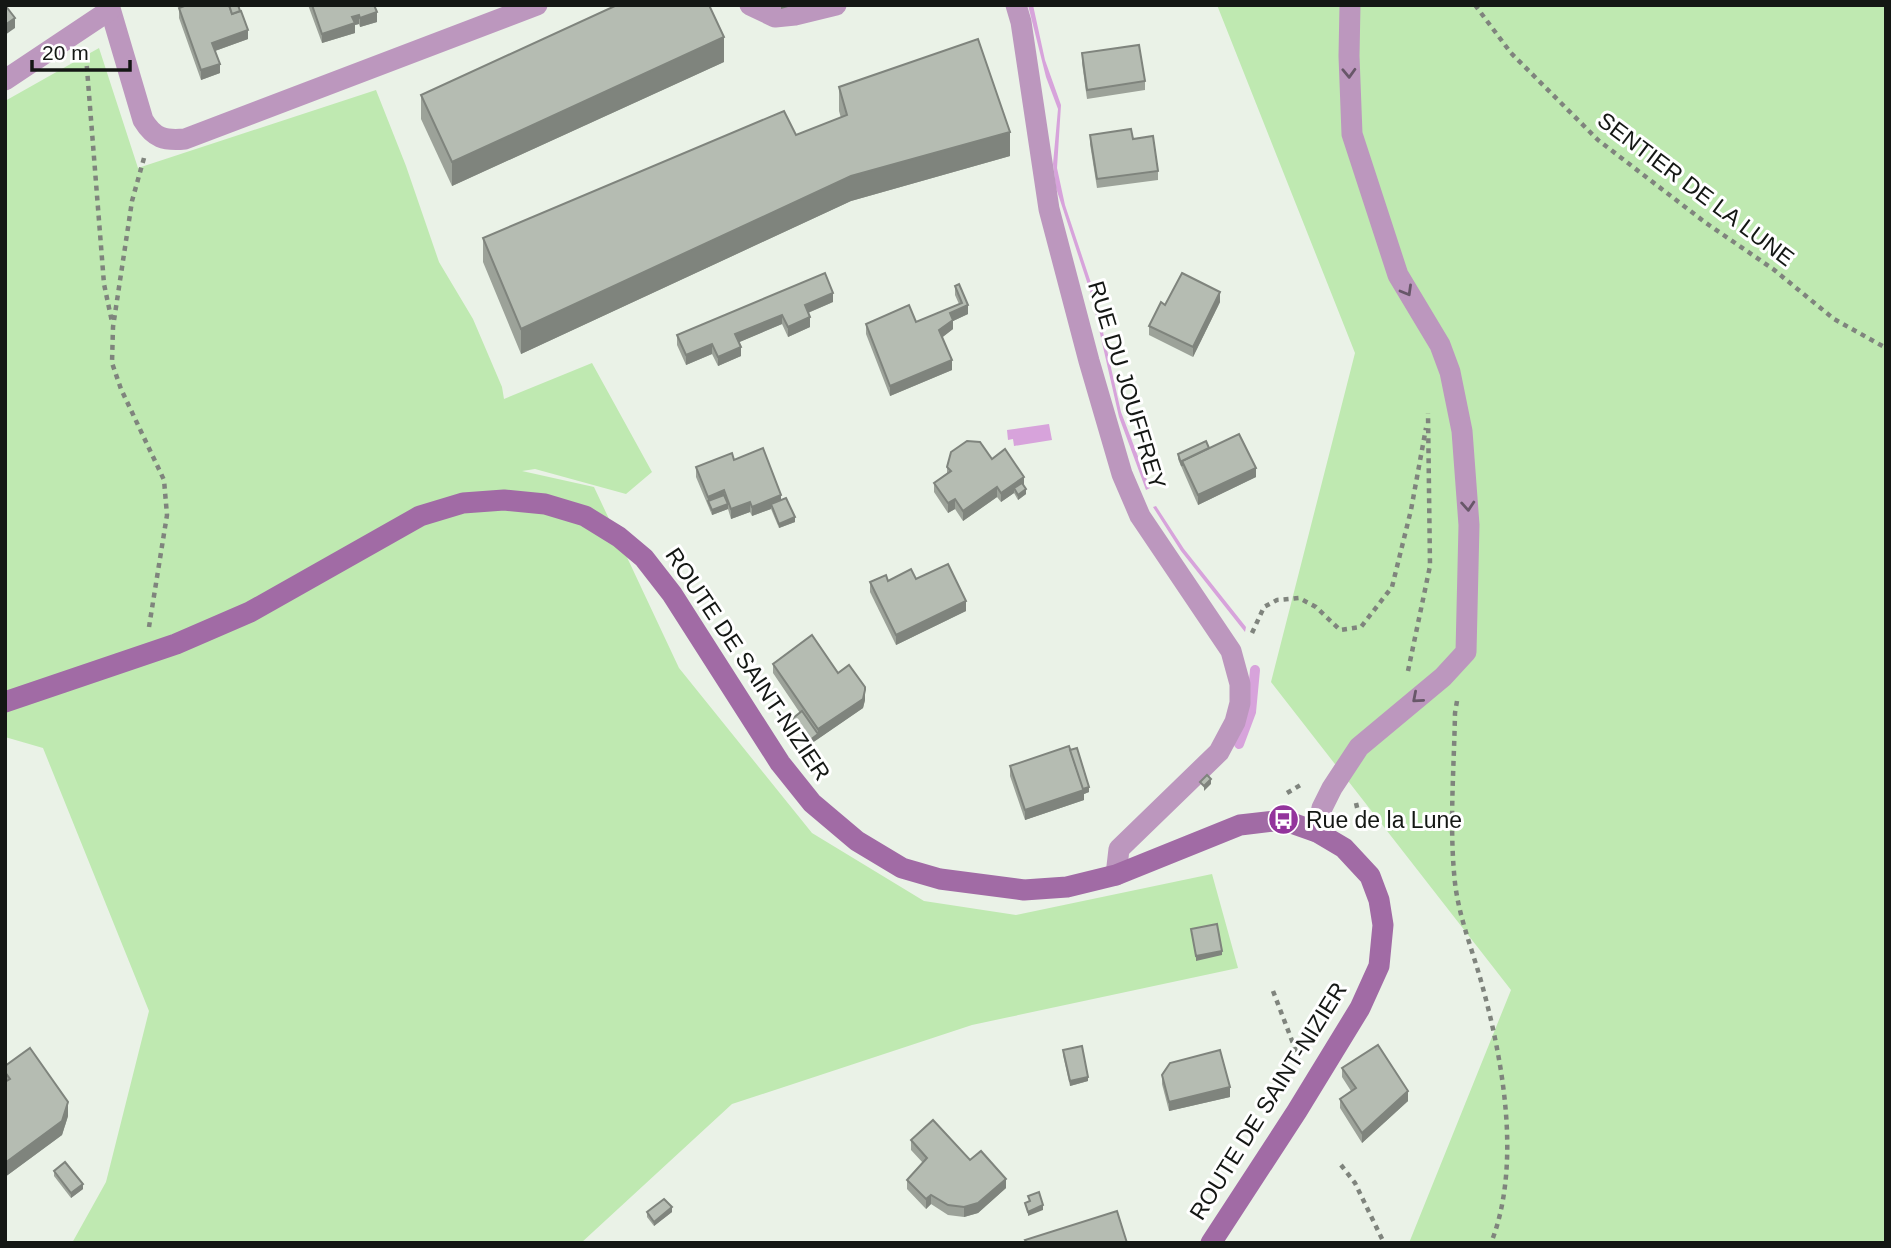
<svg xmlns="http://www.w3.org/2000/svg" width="1891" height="1248" viewBox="0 0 1891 1248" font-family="Arial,sans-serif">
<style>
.green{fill:#bfe9b1}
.water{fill:#d7a3db}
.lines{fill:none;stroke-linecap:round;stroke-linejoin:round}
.stream{stroke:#d7a3db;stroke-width:10}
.path{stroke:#7f847d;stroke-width:4.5;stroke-dasharray:5 5;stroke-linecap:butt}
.minor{stroke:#bc97be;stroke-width:21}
.tertiary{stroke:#bc97be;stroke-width:21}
.secondary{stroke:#a16ba5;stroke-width:21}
.wall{fill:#9ca299}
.shaded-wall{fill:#7f847d}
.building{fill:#b5bcb2;stroke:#7f847d;stroke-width:2}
.oneway{stroke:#685769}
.labels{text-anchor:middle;stroke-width:6;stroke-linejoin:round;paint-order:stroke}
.street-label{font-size:23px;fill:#141714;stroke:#fff}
.poi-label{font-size:23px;fill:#141714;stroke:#fff;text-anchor:start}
</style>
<rect width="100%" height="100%" fill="#eaf2e7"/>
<g class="green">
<path d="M1217,5H1886V1243H1409L1511,990L1271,682L1355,353Z"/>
<path d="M99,48L138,168L376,90L406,166L439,262L473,319L502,387L504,399L592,363L652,472L626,494L535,469L522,471L594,487L679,668L812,833L924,901L1016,915L1212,874L1238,968L972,1025L732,1104L581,1243H72L106,1182L149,1011L43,748L5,737V101Z"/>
</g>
<g class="water">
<path d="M1028,5H1033L1045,60L1061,105L1057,168L1065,205L1094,292L1121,412L1150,488L1146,490L1119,417L1091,294L1056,188L1053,164L1058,109L1046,77Z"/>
<path d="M1049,424L1052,440L1014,446L1013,439L1008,440L1007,430Z"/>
<path d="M1156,506L1184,549L1246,627L1245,632L1181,551L1153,507Z"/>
</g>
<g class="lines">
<path class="stream" d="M1239,744L1251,712L1255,670"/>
<g class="path">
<path d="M1475,5L1511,53L1598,140L1706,223L1773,269L1834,319L1886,348"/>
<path d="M86,56L104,284L112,322"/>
<path d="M144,158L132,201L113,327L112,363L121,389L164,480L167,515L149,627"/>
<path d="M1252,633L1264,607L1277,600L1299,598L1316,607L1340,630L1361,627L1392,587L1411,510L1426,428"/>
<path d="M1408,671L1430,566L1428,413"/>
<path d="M1457,701L1455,713C1454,770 1449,827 1455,883C1459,917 1472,949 1481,981C1503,1060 1522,1165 1491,1243"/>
<path d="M1287,793L1304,783"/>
<path d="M1356,803L1359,816"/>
<path d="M1273,991L1299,1059"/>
<path d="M1341,1165L1355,1183L1384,1243"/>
</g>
<g class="minor">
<path d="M109,5L143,120C154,138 164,141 185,139L537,5"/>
<path d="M750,5L775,17L795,15L836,5"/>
<path d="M1016,5L1021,22L1049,209L1089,361L1122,474L1140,516L1231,651L1240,684V703L1235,722L1219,752L1119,849L1116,875"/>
<path d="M5,80L110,10"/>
</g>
<path class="tertiary" d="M1317,832L1322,808L1332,788L1359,747L1443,677L1466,652L1469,525L1462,431L1450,372L1440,345L1398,275L1352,134L1349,56L1350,5"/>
<path class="secondary" d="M5,702L176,644L250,612L420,516L463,503L504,500L545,504L585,516L619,537L644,558L672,594L780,763L812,803L857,841L902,868L940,879L1024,890L1067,887L1116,875L1240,825L1283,820L1317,832L1344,848L1370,876L1379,900L1383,925L1379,966L1360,1008L1297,1111L1211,1243"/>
</g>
<g class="wall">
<path d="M308,5H374L377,22L360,27L359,24L355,25V33L322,43Z"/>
<path d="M179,8L248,39L215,51L220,73L201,80L179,18Z"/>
<path d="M1082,53L1145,81V90L1087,99L1082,63Z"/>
<path d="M724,62L452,186L421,119V95Z"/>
<path d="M839,87L1010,156L851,201L521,354L483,262V238L796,135L841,118L839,111Z"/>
<path d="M1090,135L1133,139L1158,171V180L1097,188L1090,144Z"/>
<path d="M955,286L968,314L953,321V329L942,337L952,370L890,396L866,334V324L916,322L959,304L955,295Z"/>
<path d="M833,302L808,313L810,327L788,337L782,324L739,342L741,356L718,366L712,354L686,365L677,345V335Z"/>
<path d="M1220,302L1193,357L1149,335V326L1165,305Z"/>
<path d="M1209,448L1256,477L1198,505L1178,459V454Z"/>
<path d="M992,459L1024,486L1026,494L1018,500L1014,493L1001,502L997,497L963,521L955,509L948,513L934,492V483L947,473V467Z"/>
<path d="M734,460L781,500L795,522L779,528L771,509L752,516L750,512L731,519L728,509L712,515L696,477V467Z"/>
<path d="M916,579L966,611L896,645L870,592V582Z"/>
<path d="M773,664L838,673L865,700L863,708L809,745L792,724V719L800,713L773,673Z"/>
<path d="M1010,766L1089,792L1084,794V800L1025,820L1010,776Z"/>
<path d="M1063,1050L1088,1081L1070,1086L1063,1055Z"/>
<path d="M5,1066L68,1116L62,1135L5,1177Z"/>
<path d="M1342,1068L1408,1101L1362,1143L1340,1108V1099L1351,1091L1342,1077Z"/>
<path d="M1162,1075L1230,1097L1169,1111L1162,1084Z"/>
<path d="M911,1140L970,1160L1006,1188L978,1213L964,1217L948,1215L931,1204L926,1209L907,1189V1180L923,1163L911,1150Z"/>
<path d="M54,1171L83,1189L71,1198L54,1176Z"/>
<path d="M647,1212H672L654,1226L647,1217Z"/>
</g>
<g class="shaded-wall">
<path d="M781,5H795L781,9Z"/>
<path d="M377,12V22L360,27V18Z"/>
<path d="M359,15V24L355,25V33L322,43V34L352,17Z"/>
<path d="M15,18V28L5,35V25Z"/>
<path d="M248,30V39L212,52V43Z"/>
<path d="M724,37V62L452,186V162Z"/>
<path d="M220,64V73L201,80V70Z"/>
<path d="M1010,132V156L851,201L521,354V329L851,176Z"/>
<path d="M1220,292V302L1193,357V347Z"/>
<path d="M833,293V302L805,314V305Z"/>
<path d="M968,305V314L953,321V329L939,340V330L950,313Z"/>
<path d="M782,315V324L735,344V334Z"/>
<path d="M810,317V327L788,337V327Z"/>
<path d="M712,344V354L686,365V355Z"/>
<path d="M741,347V356L718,366V357Z"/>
<path d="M952,360V370L890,396V386Z"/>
<path d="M1256,468V477L1198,505V495Z"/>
<path d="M1024,477V486L1014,488V493L1001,502V493Z"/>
<path d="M997,487V497L963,521V511Z"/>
<path d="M1026,489V494L1018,500V495Z"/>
<path d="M724,490V500L708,501V497Z"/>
<path d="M781,495V505L771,504V509L752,516V507Z"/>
<path d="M955,499V509L948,513V503Z"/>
<path d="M750,502V512L731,519V509Z"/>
<path d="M728,504V509L712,515V510Z"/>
<path d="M795,517V522L779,528V524Z"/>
<path d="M966,601V611L896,645V635Z"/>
<path d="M865,690V700L863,708L818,739V729Z"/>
<path d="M818,734V739L809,745V741Z"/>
<path d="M1211,779V784L1204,791V786Z"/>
<path d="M1089,787V792L1084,794V800L1025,820V810Z"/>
<path d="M1222,951V955L1196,961V956Z"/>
<path d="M1088,1077V1081L1070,1086V1081Z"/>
<path d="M1230,1087V1097L1169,1111V1102Z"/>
<path d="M1408,1091V1101L1362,1143V1133Z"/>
<path d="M68,1102V1116L62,1135L5,1177V1163Z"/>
<path d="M1006,1179V1188L978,1213L964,1217V1207Z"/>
<path d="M83,1184V1189L71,1198V1193Z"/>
<path d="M931,1195V1204L926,1209V1199Z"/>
<path d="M1043,1205V1210L1028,1216V1212Z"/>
<path d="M672,1207V1212L654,1226V1222Z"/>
</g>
<g class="building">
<path d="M5,5L15,18L5,25Z"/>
<path d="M187,5H229L232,14L241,11L248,30L212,43L220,64L201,70L179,8Z"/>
<path d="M229,5H238L240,11L232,14Z"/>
<path d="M312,5H374L377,12L360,18L359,15L352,17L355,23L322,34Z"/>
<path d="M617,5H709L724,37L452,162L421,95Z"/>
<path d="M978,39L1010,132L851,176L521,329L483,238L784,111L796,135L847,115L839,87Z"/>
<path d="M1139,45L1145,81L1087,90L1082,53Z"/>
<path d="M1131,129L1133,139L1153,136L1158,171L1097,179L1090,135Z"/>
<path d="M825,273L833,293L805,305L810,317L788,327L782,315L735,334L741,347L718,357L712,344L686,355L677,335Z"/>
<path d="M1182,273L1220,292L1193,347L1149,326L1161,302L1165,305Z"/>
<path d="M959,284L968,305L950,313L953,320L939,330L952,360L890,386L866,324L909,305L916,322L962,303L955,286Z"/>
<path d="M1239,434L1256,468L1198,495L1182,461Z"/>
<path d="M967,441L980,442L992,459L1005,449L1024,477L1001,493L997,487L963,511L955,499L948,503L934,483L951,471L947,467L951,452Z"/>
<path d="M1206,441L1209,448L1182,461V466L1178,454Z"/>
<path d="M763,448L781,495L752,507L750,502L731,509L724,490L708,497L696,467L732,453L734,460Z"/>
<path d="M1022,483L1026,489L1018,495L1014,488Z"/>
<path d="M724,495L728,504L712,510L708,501Z"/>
<path d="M786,498L795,517L779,524L771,504Z"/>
<path d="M948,564L966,601L896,635L870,582L886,575L888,581L911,569L916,579Z"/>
<path d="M812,635L838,673L849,665L865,687V690L863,699L818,729L773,664Z"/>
<path d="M802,711L818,734L809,741L792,719Z"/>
<path d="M1069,746L1084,790L1025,810L1010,766Z"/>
<path d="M1077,748L1089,787L1083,789L1070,750Z"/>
<path d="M1207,775L1211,779L1204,786L1200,782Z"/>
<path d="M1217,924L1222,951L1196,956L1191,929Z"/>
<path d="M1378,1045L1408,1091L1362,1133L1340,1099L1356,1088L1342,1068Z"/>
<path d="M1082,1046L1088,1077L1070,1081L1063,1050Z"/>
<path d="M30,1048L68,1102L62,1121L5,1163V1082L10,1079L5,1072V1066Z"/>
<path d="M1220,1050L1230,1087L1169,1102L1162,1075L1170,1063Z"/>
<path d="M933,1120L970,1160L981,1151L1006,1179L978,1203L964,1207L948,1205L931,1195L926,1199L907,1180L927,1158L911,1140Z"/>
<path d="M65,1162L83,1184L71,1193L54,1171Z"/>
<path d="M1039,1192L1043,1205L1028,1212L1025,1203L1030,1201L1028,1196Z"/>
<path d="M664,1199L672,1207L654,1222L647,1212Z"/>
<path d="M1117,1211L1127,1243H1027L1025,1240Z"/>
</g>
<defs><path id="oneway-chevron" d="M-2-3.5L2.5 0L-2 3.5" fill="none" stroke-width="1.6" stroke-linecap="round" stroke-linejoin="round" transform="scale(1.75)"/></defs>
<g class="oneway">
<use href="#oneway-chevron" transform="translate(1349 73) rotate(88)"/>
<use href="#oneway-chevron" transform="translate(1407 291) rotate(60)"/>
<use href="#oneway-chevron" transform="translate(1468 506) rotate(86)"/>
<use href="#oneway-chevron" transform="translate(1417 698) rotate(139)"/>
</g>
<defs>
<symbol id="bus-disc" viewBox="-11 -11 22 22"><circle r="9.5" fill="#93349c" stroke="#fff"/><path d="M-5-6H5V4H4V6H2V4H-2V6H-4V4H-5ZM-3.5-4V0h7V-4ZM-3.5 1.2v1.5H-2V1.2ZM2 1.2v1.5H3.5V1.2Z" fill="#fff"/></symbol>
</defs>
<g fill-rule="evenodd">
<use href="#bus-disc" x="1266" y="802" width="35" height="35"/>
</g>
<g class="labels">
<g class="street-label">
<text transform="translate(1696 189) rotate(37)" y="8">SENTIER DE LA LUNE</text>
<text transform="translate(1127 385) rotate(73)" y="8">RUE DU JOUFFREY</text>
<text transform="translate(748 664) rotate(56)" y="8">ROUTE DE SAINT-NIZIER</text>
<text transform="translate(1268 1101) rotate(-58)" y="8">ROUTE DE SAINT-NIZIER</text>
</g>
<g class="poi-label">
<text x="1306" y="828">Rue de la Lune</text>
</g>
</g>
<rect width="1891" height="1248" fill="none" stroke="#141714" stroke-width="14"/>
<path d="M32 60v10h98v-10" fill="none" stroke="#141714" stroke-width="3.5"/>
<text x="42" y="60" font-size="21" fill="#141714" stroke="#ffffff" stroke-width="5" paint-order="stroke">20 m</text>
</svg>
